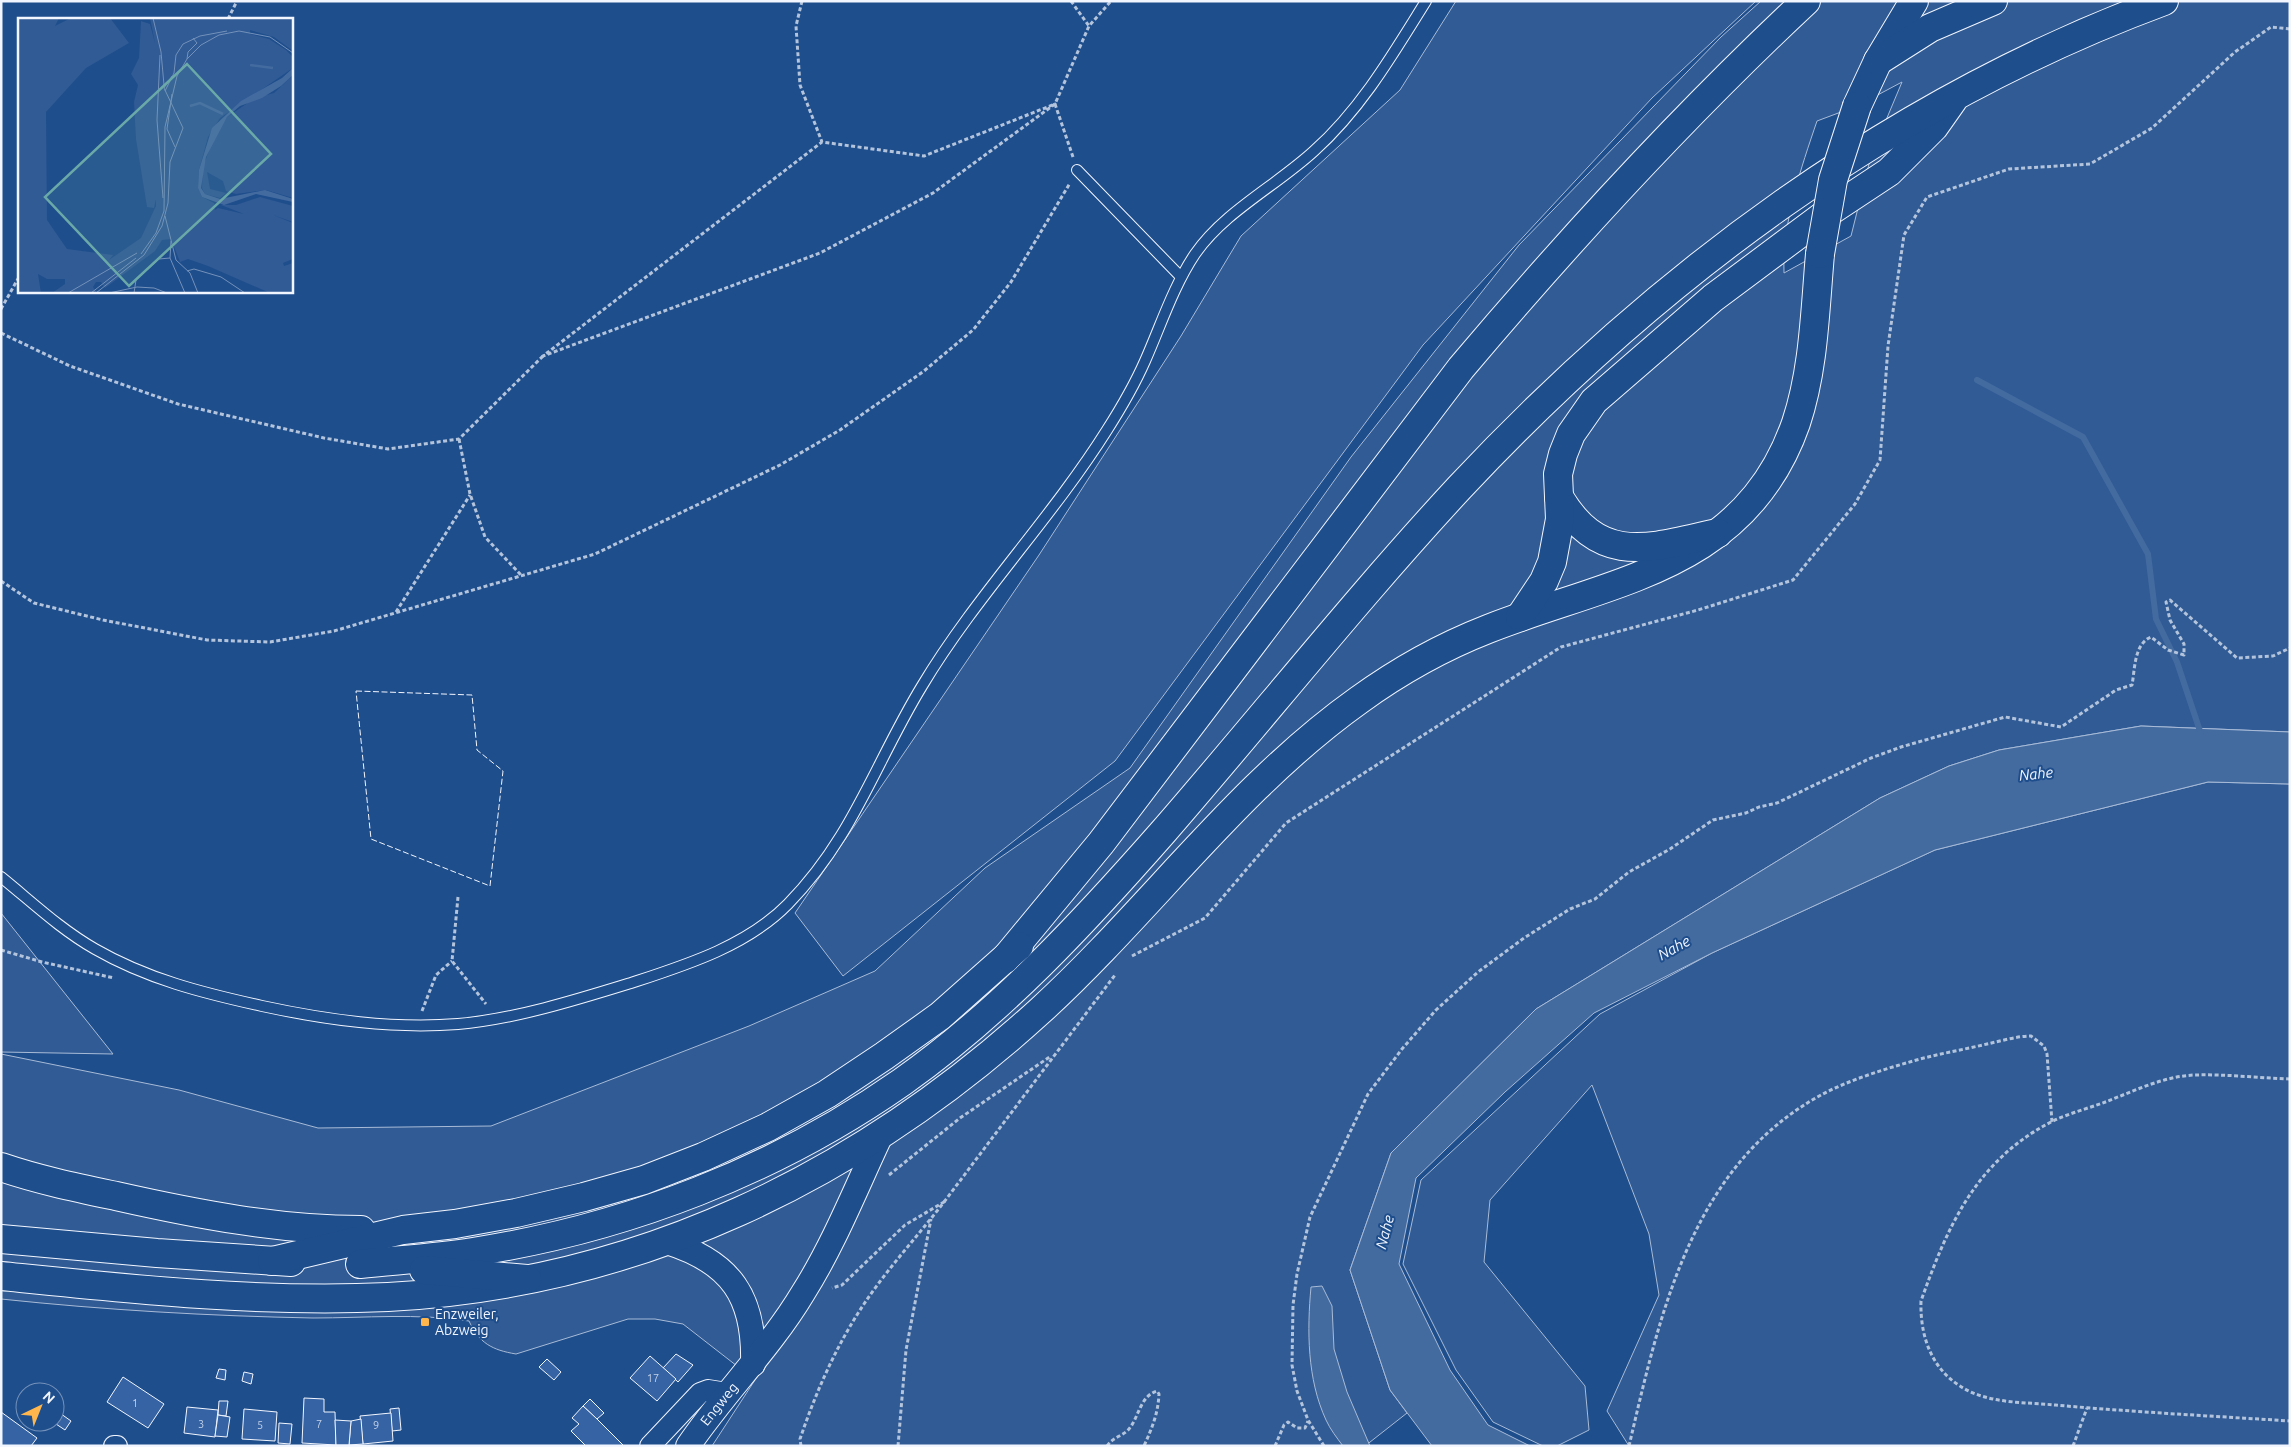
<svg xmlns="http://www.w3.org/2000/svg" width="2291" height="1447" viewBox="0 0 2291 1447" font-family="Ubuntu,sans-serif">
<style>
.green{fill:#305b95;stroke:#a8bbd7;fill-rule:evenodd}
.water{fill:#446ba0;stroke:#a8bbd7}
.lines{fill:none;stroke-linecap:round;stroke-linejoin:round}
.stream{stroke:#446ba0;stroke-width:6}
.building{fill:#3563a3;stroke:#f2f6ff}
.service-casing{stroke:#f2f6ff;stroke-width:12}
.minor-casing{stroke:#f2f6ff;stroke-width:22}
.tertiary-casing{stroke:#f2f6ff;stroke-width:26}
.secondary-casing{stroke:#f2f6ff;stroke-width:30}
.primary-casing{stroke:#f2f6ff;stroke-width:30}
.path{stroke:#b3c4dc;stroke-width:3;stroke-dasharray:4 2.5;stroke-linecap:butt}
.service{stroke:#1f4e8c;stroke-width:10}
.minor{stroke:#1f4e8c;stroke-width:20}
.tertiary{stroke:#1f4e8c;stroke-width:24}
.secondary{stroke:#1f4e8c;stroke-width:28}
.primary{stroke:#1f4e8c;stroke-width:28}
.secondary-bridge-casing{stroke:#f2f6ff;stroke-width:30;stroke-linecap:butt}
.secondary-bridge{stroke:#1f4e8c;stroke-width:28}
.fence{stroke:#f2f6ff;stroke-width:1;stroke-dasharray:6 2.5;stroke-linecap:butt}
.poi-dot{fill:#ffb74d;stroke:#1f4e8c;stroke-width:2}
.labels{text-anchor:middle;stroke-width:4;stroke-linejoin:round;paint-order:stroke}
.number-label{font-size:11px;fill:#c3d1e8}
.poi-label{font-size:14px;fill:#f2f6ff;stroke:#1f4e8c;text-anchor:start}
.street-label{font-size:14px;fill:#f2f6ff;stroke:#1f4e8c}
.water-label{font-size:15px;font-style:italic;fill:#f2f6ff;stroke:#1f4e8c}
.inset-river{fill:none;stroke:#446ba0;stroke-width:2.5}
.inset-road{fill:none;stroke:#7391ba;stroke-width:1}
.view{fill:#6aa9a8;fill-opacity:0.15;stroke:#6aa9a8;stroke-width:2.5}
.inset-edge{fill:none;stroke:#f2f6ff;stroke-width:2.5}
</style>
<rect width="100%" height="100%" fill="#1f4e8c"/>
<g class="green">
<path d="M1456,1H1756L1652,98L1423,345L1115,761L843,976L795,913L1039,555L1181,336L1241,236L1400,90Z"/>
<path d="M1761,1H2290V732L2141,726L1999,750L1949,766L1880,798L1536,1009L1391,1153L1350,1270L1390,1390L1407,1413L1365,1446H712L755,1380L683,1324L655,1319H628L516,1354C492,1350 479,1343 469,1321C417,1313 365,1318 313,1318C209,1316 105,1310 1,1299V1054L179,1090L318,1128L491,1126L749,1026L875,971L985,868L1130,768L1351,457L1519,245L1721,37ZM1902,82L1871,156L1851,236L1784,273C1782,223 1801,168 1817,121L1857,106Z"/>
<path d="M2208,782L2290,784V1446H1629L1607,1411L1659,1295L1649,1234L1592,1085L1490,1200L1484,1262L1585,1386L1589,1430L1557,1446H1543L1493,1422L1456,1370L1403,1264L1421,1180L1600,1014L1712,953L1935,850Z"/>
<path d="M1,913L113,1054L1,1052Z"/>
</g>
<g class="water">
<path d="M2141,726L2290,732V784L2208,782L1935,850L1712,953L1594,1013L1505,1092L1416,1178L1399,1264L1450,1370L1488,1425L1530,1446H1432L1390,1390L1350,1270L1391,1153L1536,1009L1880,798L1949,766L1999,750Z"/>
<path d="M1322,1286L1332,1306L1334,1349L1347,1392L1370,1446H1343C1337,1438 1330,1429 1326,1420C1307,1379 1307,1330 1311,1287Z"/>
</g>
<g class="lines">
<path class="stream" d="M1977,380L2083,437L2148,554L2156,619L2177,662L2201,734"/>
</g>
<g class="building">
<path d="M676,1354L693,1365L678,1382L663,1368Z"/>
<path d="M650,1356L676,1379L657,1401L630,1378Z"/>
<path d="M547,1359L561,1372L554,1380L539,1367Z"/>
<path d="M219,1369L226,1370L225,1380L216,1378Z"/>
<path d="M244,1372L253,1374L251,1384L242,1381Z"/>
<path d="M123,1377L164,1404L148,1428L107,1402Z"/>
<path d="M304,1398L324,1399V1412H335L336,1445L302,1443Z"/>
<path d="M590,1399L604,1413L597,1419L583,1406Z"/>
<path d="M219,1401H228L226,1416L218,1415Z"/>
<path d="M583,1406L597,1419L624,1446H586L571,1431L579,1424L572,1418Z"/>
<path d="M187,1407L218,1410L215,1437L184,1433Z"/>
<path d="M399,1408L401,1430L392,1431L390,1409Z"/>
<path d="M244,1409L277,1412L275,1441L242,1439Z"/>
<path d="M57,1411L71,1421L65,1430L53,1422H55Z"/>
<path d="M1,1412L37,1438L31,1446H1Z"/>
<path d="M391,1413L393,1441L363,1444L360,1416Z"/>
<path d="M218,1415L230,1417L227,1437L215,1436Z"/>
<path d="M361,1419L363,1444L349,1445L351,1421Z"/>
<path d="M335,1420L351,1421L349,1445H336Z"/>
<path d="M279,1423L292,1424L290,1444L278,1443Z"/>
</g>
<g class="lines">
<defs>
<g id="service">
<path d="M1077,170L1181,277"/>
<path d="M1,877C32,902 60,929 95,949C147,979 203,993 262,1006C327,1020 392,1029 458,1024C515,1019 576,1000 631,983C686,965 747,946 788,904C853,838 875,763 922,686C976,596 1051,519 1107,430C1121,408 1134,386 1145,361C1161,325 1173,287 1195,254C1225,211 1276,186 1314,151C1361,109 1393,54 1426,1"/>
</g>
<g id="minor">
<path d="M114,1446H117"/>
<path d="M650,1446L700,1393L708,1390L727,1393"/>
</g>
<g id="tertiary">
<path d="M667,1242C731,1262 755,1297 753,1364"/>
<path d="M688,1446C724,1393 770,1348 803,1293C834,1244 856,1188 881,1135"/>
</g>
<g id="secondary">
<path d="M1857,106L1878,61L1914,1"/>
<path d="M1,1276C130,1289 258,1303 388,1297C638,1284 858,1177 1041,1010C1150,910 1238,786 1359,700C1399,671 1442,647 1488,629C1612,580 1745,569 1796,423C1814,369 1815,310 1820,254"/>
</g>
<g id="primary">
<path d="M1878,61L1930,28L1993,1"/>
<path d="M1559,497C1601,568 1652,547 1718,533"/>
<path d="M1520,617L1544,581L1552,562L1560,519L1558,474L1563,454L1571,434L1594,401L1713,298L1827,213L1889,172L1934,127L1953,100"/>
<path d="M1005,959L1101,843L1461,368C1570,239 1683,116 1806,1"/>
<path d="M1,1167C39,1180 78,1188 116,1196C196,1214 279,1230 361,1230"/>
<path d="M1,1239L157,1253L291,1262"/>
<path d="M272,1261L403,1230L455,1224L516,1213L584,1197L644,1180L703,1157L768,1127L827,1094L884,1056L940,1016L1019,946"/>
<path d="M360,1264C398,1260 436,1258 473,1252C627,1228 775,1171 902,1082C1001,1012 1085,921 1164,831C1263,717 1357,598 1460,487C1657,277 1893,101 2164,1"/>
<path d="M424,1270L527,1279"/>
</g>
</defs>
<use href="#service" class="service-casing"/>
<use href="#minor" class="minor-casing"/>
<use href="#tertiary" class="tertiary-casing"/>
<use href="#secondary" class="secondary-casing"/>
<use href="#primary" class="primary-casing"/>
<g class="path">
<path d="M802,1L796,26L800,85L822,142"/>
<path d="M1071,1L1089,26"/>
<path d="M228,19L237,1"/>
<path d="M1055,104L933,193L820,253L543,356L822,142L924,156Z"/>
<path d="M1073,157L1055,104L1089,26L1111,1"/>
<path d="M1,309L19,277"/>
<path d="M1,333L70,366L178,404L324,438L388,449L459,439L543,356"/>
<path d="M459,439L470,494L485,537L521,575"/>
<path d="M1,581L34,603L103,620L207,640L270,642L334,631L595,554L780,465L840,430L924,371L973,330L1011,282L1070,183"/>
<path d="M396,612L470,495"/>
<path d="M458,897L452,961L486,1004"/>
<path d="M1,950L42,962L114,978"/>
<path d="M1132,956L1205,918L1286,823L1561,647L1698,610L1793,580L1855,504L1880,460L1888,346L1904,235L1927,197L2009,169L2090,164L2152,128L2235,52L2271,27L2290,29"/>
<path d="M422,1011L436,975L452,961"/>
<path d="M2290,1079C2259,1078 2226,1074 2195,1075C2165,1076 2136,1090 2108,1101C2090,1108 2069,1113 2051,1122C1976,1161 1948,1225 1921,1301C1920,1334 1930,1367 1960,1386C1987,1404 2024,1402 2055,1405C2133,1412 2212,1416 2290,1421"/>
<path d="M889,1175L960,1118L1051,1056"/>
<path d="M944,1202L1115,975"/>
<path d="M801,1446L800,1439C816,1392 836,1346 864,1304C887,1269 918,1236 944,1202L905,1225L842,1285L832,1288"/>
<path d="M898,1446L906,1350L931,1219"/>
<path d="M1107,1446C1113,1437 1123,1436 1129,1429C1139,1417 1140,1396 1157,1391L1159,1394C1158,1414 1152,1428 1144,1446"/>
<path d="M1275,1446L1284,1425L1288,1422L1297,1428H1305L1308,1421"/>
<path d="M1324,1446L1308,1420L1297,1391L1292,1365L1293,1305L1297,1274L1310,1217L1368,1094L1402,1049L1436,1010L1478,972L1524,938L1570,909L1595,899L1629,872L1670,849L1713,820L1746,813L1759,807L1777,803L1871,758L1901,747L2005,717L2061,727L2116,690L2132,685C2135,669 2134,644 2151,637L2168,650L2184,655V644L2170,620L2166,602L2170,600L2237,658L2273,656L2290,648"/>
<path d="M1629,1446C1660,1314 1691,1166 1821,1095C1849,1080 1882,1070 1913,1061C1937,1054 1962,1050 1987,1044C2001,1041 2017,1036 2031,1036L2044,1046L2047,1054L2052,1122"/>
<path d="M2073,1446L2087,1408"/>
</g>
<use href="#service" class="service"/>
<use href="#minor" class="minor"/>
<use href="#tertiary" class="tertiary"/>
<use href="#secondary" class="secondary"/>
<use href="#primary" class="primary"/>
<defs>
<path id="secondary-bridge" d="M1820,254L1833,180L1857,106"/>
</defs>
<use href="#secondary-bridge" class="secondary-bridge-casing"/>
<use href="#secondary-bridge" class="secondary-bridge"/>
<path class="fence" d="M356,691L472,695L477,750L503,771L490,886L371,839Z"/>
</g>
<rect class="poi-dot" x="420" y="1317" width="10" height="10" rx="2.5"/>
<g class="labels">
<g class="number-label">
<text x="653" y="1382">17</text>
<text x="135" y="1407">1</text>
<text x="201" y="1428">3</text>
<text x="319" y="1428">7</text>
<text x="260" y="1429">5</text>
<text x="376" y="1429">9</text>
</g>
<g class="poi-label">
<text x="435" y="1319">Enzweiler,<tspan x="435" dy="16">Abzweig</tspan></text>
</g>
<g class="street-label">
<text transform="translate(719 1404) rotate(-51)" y="5">Engweg</text>
</g>
<g class="water-label">
<text transform="translate(2036 774) rotate(-6)" y="5">Nahe</text>
<text transform="translate(1674 948) rotate(-29)" y="5">Nahe</text>
<text transform="translate(1385 1232) rotate(-75)" y="5">Nahe</text>
</g>
</g>
<g transform="translate(18 18)">
<rect width="275" height="275" fill="#1f4e8c"/>
<path d="M0,0H41L37,8L53,0H92L111,25L68,50L28,94L29,202L49,231L95,237L91,242L123,220L138,188V181L136,190L129,189L118,121L116,84L120,67L113,56L121,40L123,3L132,6L138,29V60V30L132,0H275V33L256,19L232,12V16L251,21L268,32L275,39V50L202,100L190,119L181,152L180,170L184,179L196,185L197,192L200,190L226,196L203,187H218L242,179L275,188V204L255,197L275,205V241L265,245L266,248L275,245V275H252L190,248L170,241L162,244L153,221L144,222L137,233L87,270L83,264H78L75,269L79,275H34L47,266V261H29L20,256L23,275H0ZM275,57V180L248,172L218,176L208,173L205,163L189,154L192,171L208,175L202,180L187,176L184,170L185,149L196,119L209,99L237,80L256,75Z" fill="#305b95"/>
<path d="M275,50V57L263,68L244,80L222,88L209,99L188,139L183,170L187,176L202,181L247,172L275,181V184L238,176L206,187L184,179L180,170L181,152L194,110L223,83L264,60Z" fill="#446ba0"/>
<path class="inset-river" d="M232,47L255,50M172,88L182,85L205,96"/>
<path class="inset-road" d="M135,0L143,34L146,67M221,13L252,19L275,35M142,37L139,102L145,180M169,41L170,34L179,25L175,20M147,73L156,55L158,37L165,26L182,18L209,13M154,76L149,111L157,129M147,198L158,242L172,255L180,275M153,223L152,240L167,275M123,236L138,215L146,193L147,109L159,58L169,41L183,27L201,17L221,13M169,253L176,251L203,259L227,275M50,275L119,235M73,275L118,240M78,275L126,237L144,208L150,185L152,144L165,110L146,70L154,58M91,275L119,269L136,270L149,275M116,275L118,262L141,241L152,240"/>
<path class="view" d="M169,46L253,136L111,268L27,179Z"/>
<rect width="275" height="275" class="inset-edge"/>
</g>
<rect width="2291" height="1447" fill="none" stroke="#f2f6ff" stroke-width="5"/>
<g transform="translate(40 1407) rotate(43)"><circle r="24" fill="#1f4e8c" stroke="#7391ba"/>
<path d="M0-4L9 19L0 12L-9 19Z" fill="#ffb74d"/>
<text y="-8" font-size="14" font-weight="bold" text-anchor="middle" fill="#f2f6ff">N</text>
</g>
</svg>
